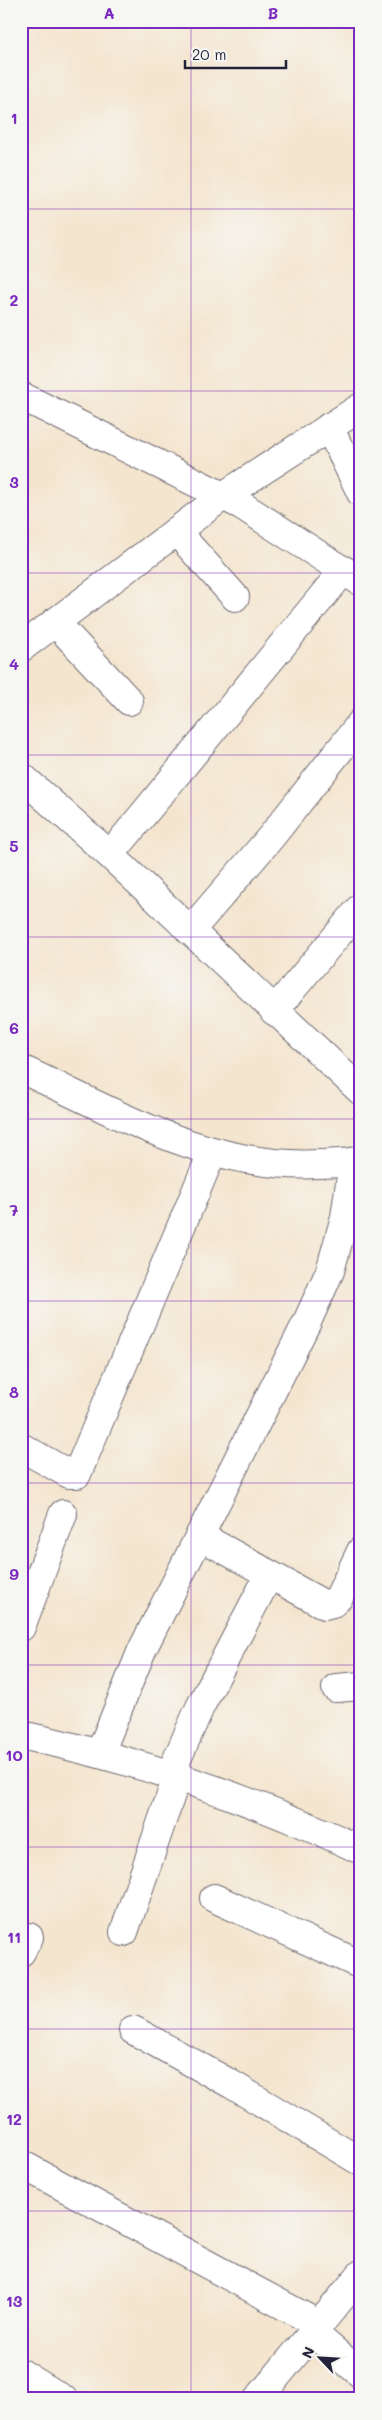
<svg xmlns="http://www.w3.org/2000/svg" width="382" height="2420" viewBox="0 0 382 2420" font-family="Mali,sans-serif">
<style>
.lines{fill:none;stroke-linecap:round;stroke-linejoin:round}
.minor-casing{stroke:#6c666f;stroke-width:30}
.minor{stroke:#fff;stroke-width:28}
.grid{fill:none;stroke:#7b2cbf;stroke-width:1;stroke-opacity:0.55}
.neatline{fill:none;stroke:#7b2cbf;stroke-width:2}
.grid-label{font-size:16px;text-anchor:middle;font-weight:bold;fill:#7b2cbf}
</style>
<rect width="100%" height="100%" fill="#f6f6f2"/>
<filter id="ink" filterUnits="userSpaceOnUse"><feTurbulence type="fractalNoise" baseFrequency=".02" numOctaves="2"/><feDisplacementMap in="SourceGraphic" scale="10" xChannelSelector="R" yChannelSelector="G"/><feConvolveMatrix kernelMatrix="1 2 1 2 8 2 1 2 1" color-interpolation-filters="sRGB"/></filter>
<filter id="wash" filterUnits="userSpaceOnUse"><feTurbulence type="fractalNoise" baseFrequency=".0096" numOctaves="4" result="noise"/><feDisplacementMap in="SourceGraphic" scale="20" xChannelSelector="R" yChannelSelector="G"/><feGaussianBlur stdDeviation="1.12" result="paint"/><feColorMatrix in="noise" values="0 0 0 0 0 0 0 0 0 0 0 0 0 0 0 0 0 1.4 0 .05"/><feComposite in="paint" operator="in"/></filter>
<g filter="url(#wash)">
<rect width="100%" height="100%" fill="#f4e5cf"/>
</g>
<g filter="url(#ink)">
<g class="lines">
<defs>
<g id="minor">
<path d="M21,396L241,505L361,582"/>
<path d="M329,427L361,493"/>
<path d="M176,531L235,597"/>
<path d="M55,622L129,701"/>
<path d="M21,648L223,496L361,407"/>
<path d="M21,776L110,855L361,1091"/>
<path d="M110,855L344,570"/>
<path d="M190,931L271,837L361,723"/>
<path d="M274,1011L361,907"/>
<path d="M21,1069C117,1113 211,1170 319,1164C333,1163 347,1164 361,1160"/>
<path d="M21,1447L69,1474H77L212,1153"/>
<path d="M200,1536L325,1605L333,1603L339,1597L361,1551"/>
<path d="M21,1627L63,1514"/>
<path d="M336,1688L361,1686"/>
<path d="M21,1735C138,1760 253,1799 361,1850"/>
<path d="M100,1753L142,1650L307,1322L330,1271L345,1217L353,1162"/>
<path d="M170,1775L200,1707L269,1575"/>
<path d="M214,1898L361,1965"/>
<path d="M124,1932L177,1777"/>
<path d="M21,1952L29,1937"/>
<path d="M133,2030L231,2084L361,2162"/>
<path d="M21,2164L318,2324"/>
<path d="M312,2332L361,2374"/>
<path d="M21,2373L63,2399"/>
<path d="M258,2399L361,2274"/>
</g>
</defs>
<use href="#minor" class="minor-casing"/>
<use href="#minor" class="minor"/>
</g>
</g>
<path class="grid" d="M191,21V2399M21,209H361M21,391H361M21,573H361M21,755H361M21,937H361M21,1119H361M21,1301H361M21,1483H361M21,1665H361M21,1847H361M21,2029H361M21,2211H361"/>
<rect width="382" height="2420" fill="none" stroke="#f6f6f2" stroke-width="55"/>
<g transform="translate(320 2358) rotate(295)" stroke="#f6f6f2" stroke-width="4" paint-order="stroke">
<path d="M0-4L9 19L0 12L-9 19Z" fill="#22223b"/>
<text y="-8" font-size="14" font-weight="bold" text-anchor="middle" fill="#22223b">N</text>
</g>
<path d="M185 60v8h101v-8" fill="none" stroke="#22223b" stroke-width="2.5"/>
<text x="192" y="60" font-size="15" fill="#22223b" stroke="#f6f6f2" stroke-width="4" paint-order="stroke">20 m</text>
<rect x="28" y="28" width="326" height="2364" class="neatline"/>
<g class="grid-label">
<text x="109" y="19">A</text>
<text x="273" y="19">B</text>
<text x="14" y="124">1</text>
<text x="14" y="306">2</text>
<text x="14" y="488">3</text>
<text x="14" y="670">4</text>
<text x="14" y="852">5</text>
<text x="14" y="1034">6</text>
<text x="14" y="1216">7</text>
<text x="14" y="1398">8</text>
<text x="14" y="1580">9</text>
<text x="14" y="1761">10</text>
<text x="14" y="1943">11</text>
<text x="14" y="2125">12</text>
<text x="14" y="2307">13</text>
</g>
</svg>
